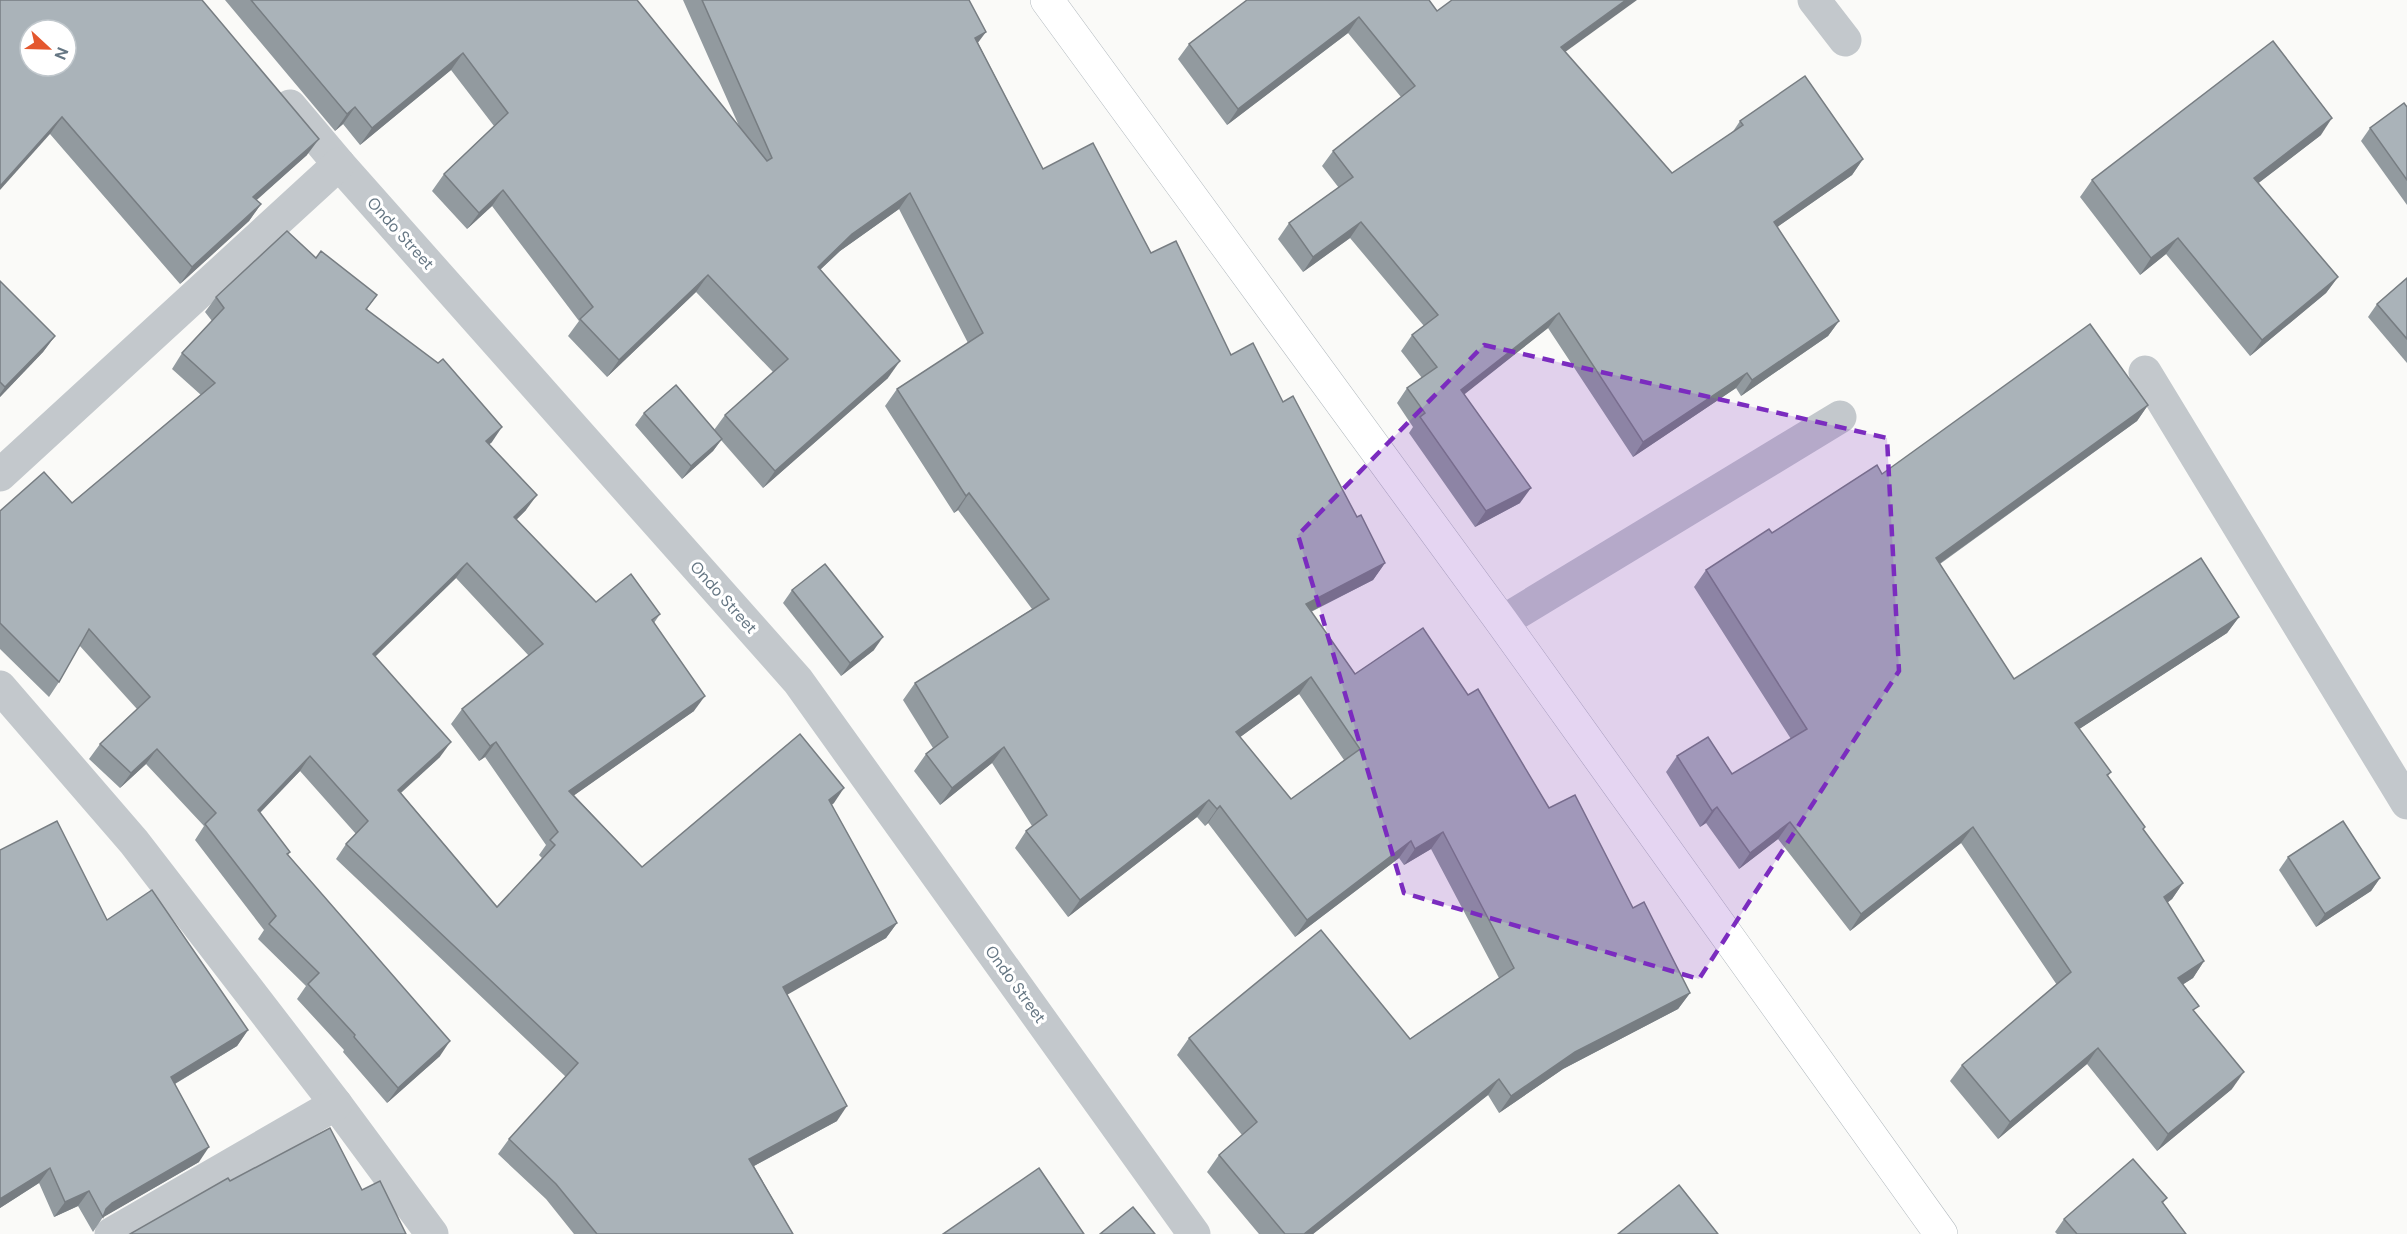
<svg xmlns="http://www.w3.org/2000/svg" width="2407" height="1234" viewBox="0 0 2407 1234" font-family="'DM Sans',sans-serif">
<style>
.lines{fill:none;stroke-linecap:round;stroke-linejoin:round}
.secondary-casing{stroke:#b3babf;stroke-width:34}
.street{stroke:#c3c8cc;stroke-width:33}
.secondary{stroke:#fff;stroke-width:33}
.wall{fill:#929a9f;fill-rule:evenodd}
.shaded-wall{fill:#777d82}
.building{fill:#aab3b9;stroke:#777d82;stroke-width:1.5;fill-rule:evenodd}
.marked{fill:#7b2cbf;fill-opacity:0.2;stroke:#7b2cbf;stroke-width:4.5;stroke-dasharray:12 8;stroke-linejoin:round}
.labels{text-anchor:middle;stroke-width:6;stroke-linejoin:round;paint-order:stroke}
.street-label{font-size:16px;fill:#657683;stroke:#fff}
</style>
<rect width="100%" height="100%" fill="#fafaf8"/>
<g class="lines">
<defs>
<path id="secondary" d="M1047,0L1502,622L1941,1234"/>
</defs>
<use href="#secondary" class="secondary-casing"/>
<g class="street">
<path d="M1814,0L1845,40"/>
<path d="M290,106L339,164L798,681L1194,1234"/>
<path d="M2145,372L2407,803"/>
<path d="M0,475L339,164"/>
<path d="M1502,622L1840,417"/>
<path d="M0,687L134,842L336,1104L432,1234"/>
<path d="M111,1234L336,1104"/>
</g>
<use href="#secondary" class="secondary"/>
</g>
<g class="wall">
<path d="M0,0L307,155L256,200L261,204L249,221L180,284L50,134Z"/>
<path d="M225,0H637L739,126L683,0H969L978,43L1043,169L1151,253L1231,355L1283,402L1357,517L1385,563L1373,580L1311,612L1355,674L1468,695L1549,808L1633,908L1690,993L1678,1009L1563,1069L1499,1113L1488,1095L1313,1234H1259L1207,1172L1219,1155L1242,1135L1177,1055L1189,1038L1410,1039L1499,978L1431,849L1404,865L1399,858L1295,937L1208,823L1205,826L1197,817L1068,917L1015,848L1026,831L1032,826L992,763L940,805L914,771L926,754L933,748L903,700L915,683L1032,609L958,510L954,513L885,406L897,389L968,343L899,209L840,251L820,270L888,378L763,488L721,440L713,451L682,479L635,425L644,413L714,430L725,415L773,372L696,292L607,377L568,336L579,321L492,206L467,229L432,191L444,174L494,126L451,70L360,145L343,124L335,131ZM1299,694L1344,760L1291,799L1240,737Z"/>
<path d="M1247,0L1437,11L1565,52L1672,173L1732,133L1740,121L1863,159L1852,175L1777,227L1839,321L1828,336L1741,396L1736,388L1633,457L1548,328L1464,394L1520,503L1475,527L1409,433L1413,427L1397,403L1407,388L1422,378L1401,351L1412,335L1424,326L1350,238L1303,272L1278,239L1289,223L1339,188L1322,166L1333,151L1401,97L1348,33L1227,125L1178,59L1189,44Z"/>
<path d="M2407,107V205L2361,141L2370,128Z"/>
<path d="M2321,135L2258,183L2338,277L2326,293L2250,356L2166,254L2140,275L2080,197L2092,180Z"/>
<path d="M316,258L377,295L367,309L492,442L489,444L526,510L516,520L596,602L660,614L654,623L694,711L574,795L642,867L834,803L831,805L897,923L886,938L787,994L837,1121L754,1166L793,1234H574L546,1199L498,1154L509,1139L566,1077L336,859L346,844L356,834L300,771L260,813L290,852L288,855L440,1056L387,1103L343,1052L344,1050L297,999L306,986L258,939L264,930L195,840L204,826L146,764L120,788L89,759L100,744L137,709L79,645L59,682L49,697L0,649V511L72,503L201,395L172,369L182,353L212,321L205,312L216,297ZM456,578L529,656L462,709L451,724L479,761L485,757L546,845L539,855L542,858L497,907L401,793L440,757L375,657Z"/>
<path d="M2407,278V363L2368,317L2377,304Z"/>
<path d="M0,281L55,336L43,352L0,397Z"/>
<path d="M2148,405L2137,421L1940,564L2014,679L2239,617L2227,633L2079,729L2111,772L2108,776L2143,830L2183,883L2172,899L2167,903L2204,961L2193,978L2183,984L2194,1012L2232,1089L2157,1151L2087,1064L1998,1139L1950,1081L1962,1065L2057,985L1961,843L1850,931L1778,839L1739,869L1706,823L1700,827L1666,772L1677,756L1732,774L1791,739L1694,587L1706,570L1882,474Z"/>
<path d="M792,590L874,650L841,676L783,603Z"/>
<path d="M0,850L107,920L248,1030L237,1046L175,1084L199,1162L103,1217L93,1232L78,1206L54,1217L39,1183L0,1208Z"/>
<path d="M2288,857L2380,878L2371,891L2316,927L2279,870Z"/>
<path d="M2167,1198L2163,1203L2186,1234H2057L2055,1232L2064,1219Z"/>
</g>
<g class="shaded-wall">
<path d="M1626,0H1637L1550,63L1561,47Z"/>
<path d="M1359,17L1348,33L1227,125L1238,109Z"/>
<path d="M986,32L974,48L975,38Z"/>
<path d="M463,53L451,70L360,145L372,128Z"/>
<path d="M355,107L343,124L335,131L347,114Z"/>
<path d="M62,117L50,134L0,190V186Z"/>
<path d="M2332,118L2321,135L2243,195L2254,178Z"/>
<path d="M319,139L307,155L241,214L253,197Z"/>
<path d="M1863,159L1852,175L1763,237L1774,222Z"/>
<path d="M503,190L492,206L467,229L479,213Z"/>
<path d="M910,193L899,209L840,251L806,283L818,267L852,234Z"/>
<path d="M261,204L249,221L180,284L192,267Z"/>
<path d="M1361,222L1350,238L1303,272L1313,257Z"/>
<path d="M2178,238L2166,254L2140,275L2151,258Z"/>
<path d="M708,275L696,292L607,377L619,360Z"/>
<path d="M2338,277L2326,293L2250,356L2262,340Z"/>
<path d="M1559,313L1548,328L1451,405L1461,390Z"/>
<path d="M1839,321L1828,336L1741,396L1752,380Z"/>
<path d="M55,336L43,352L0,397V394L5,387Z"/>
<path d="M900,361L888,378L763,488L775,471Z"/>
<path d="M1747,373L1736,388L1633,457L1643,442Z"/>
<path d="M2148,405L2137,421L1925,574L1936,558Z"/>
<path d="M502,427L492,442L476,456L486,441Z"/>
<path d="M722,439L713,451L682,479L691,466Z"/>
<path d="M1531,488L1520,503L1475,527L1486,511Z"/>
<path d="M969,493L958,510L954,513L966,496Z"/>
<path d="M537,495L526,510L503,533L514,517Z"/>
<path d="M467,563L456,578L362,669L373,654Z"/>
<path d="M1385,563L1373,580L1294,620L1306,604Z"/>
<path d="M2239,617L2227,633L2064,739L2075,723Z"/>
<path d="M883,637L874,650L841,676L850,663Z"/>
<path d="M1311,677L1299,694L1224,749L1236,732Z"/>
<path d="M705,696L694,711L559,806L569,791Z"/>
<path d="M451,742L440,757L387,805L398,790Z"/>
<path d="M496,742L485,757L479,761L490,746Z"/>
<path d="M1004,747L992,763L940,805L952,788Z"/>
<path d="M157,749L146,764L120,788L131,773Z"/>
<path d="M310,756L300,771L248,825L258,810Z"/>
<path d="M844,788L834,803L818,816L829,800Z"/>
<path d="M1209,800L1197,817L1068,917L1080,900Z"/>
<path d="M1220,806L1208,823L1205,826L1217,809Z"/>
<path d="M1717,807L1706,823L1700,827L1712,811Z"/>
<path d="M1790,822L1778,839L1739,869L1750,853Z"/>
<path d="M1973,827L1961,843L1850,931L1861,914Z"/>
<path d="M1443,832L1431,849L1404,865L1415,849Z"/>
<path d="M1411,841L1399,858L1295,937L1307,920Z"/>
<path d="M2380,878L2371,891L2316,927L2325,914Z"/>
<path d="M2183,883L2172,899L2152,914L2164,897Z"/>
<path d="M897,923L886,938L773,1003L783,987Z"/>
<path d="M2204,961L2193,978L2167,995L2178,978Z"/>
<path d="M1690,993L1678,1009L1563,1069L1499,1113L1511,1096L1575,1052Z"/>
<path d="M248,1030L237,1046L161,1092L171,1077Z"/>
<path d="M450,1041L440,1056L387,1103L398,1088Z"/>
<path d="M2098,1048L2087,1064L1998,1139L2010,1122Z"/>
<path d="M2244,1072L2232,1089L2157,1151L2168,1134Z"/>
<path d="M1499,1079L1488,1095L1313,1234H1304Z"/>
<path d="M847,1106L837,1121L739,1174L749,1159Z"/>
<path d="M209,1147L199,1162L102,1218L106,1209L112,1203Z"/>
<path d="M50,1168L39,1183L0,1208V1199Z"/>
<path d="M89,1191L78,1206L54,1217L65,1202Z"/>
</g>
<g class="building">
<path d="M0,0H202L319,139L253,197L261,204L192,267L62,117L0,186ZM30,30H66V66H30Z"/>
<path d="M251,0H637L767,161L772,158L702,0H969L986,32L975,38L1043,169L1093,143L1151,253L1176,241L1231,355L1253,343L1283,402L1293,396L1357,517L1361,515L1385,563L1306,604L1355,674L1423,628L1468,695L1478,689L1549,808L1575,795L1633,908L1644,902L1690,993L1575,1052L1511,1096L1499,1079L1304,1234H1285L1219,1155L1257,1122L1189,1038L1321,930L1410,1039L1514,968L1443,832L1415,849L1411,841L1307,920L1220,806L1217,809L1209,800L1080,900L1026,831L1047,815L1004,747L952,788L926,754L948,737L915,683L1049,599L969,493L966,496L897,389L983,333L910,193L852,234L818,267L900,361L775,471L725,415L788,359L708,275L619,360L580,319L593,307L503,190L479,213L444,174L508,113L463,53L372,128L355,107L347,114ZM1311,677L1360,749L1291,799L1236,732Z"/>
<path d="M1247,0H1429L1437,11L1452,0H1626L1561,47L1672,173L1743,125L1740,121L1805,76L1863,159L1774,222L1839,321L1752,380L1747,373L1643,442L1559,313L1461,390L1531,488L1486,511L1420,417L1425,413L1407,388L1437,367L1412,335L1438,315L1361,222L1313,257L1289,223L1353,177L1333,151L1415,86L1359,17L1238,109L1189,44Z"/>
<path d="M2273,41L2332,118L2254,178L2338,277L2262,340L2178,238L2151,258L2092,180Z"/>
<path d="M2404,103L2407,107V180L2370,128Z"/>
<path d="M287,231L316,258L321,251L377,295L366,309L438,363L443,359L502,427L486,441L537,495L514,517L596,602L631,574L660,614L652,620L705,696L569,791L642,867L800,734L844,788L829,800L897,923L783,987L847,1106L749,1159L793,1234H597L556,1184L509,1139L578,1063L346,844L368,821L310,756L258,810L290,852L287,854L450,1041L398,1088L354,1037L355,1035L308,984L319,973L269,924L276,916L205,824L216,813L157,749L131,773L100,744L150,697L89,629L59,682L0,623V511L44,472L72,503L215,383L182,353L224,308L216,297ZM467,563L543,644L462,709L490,746L496,742L558,832L550,840L555,845L497,907L398,790L451,742L373,654Z"/>
<path d="M2407,278V339L2377,304Z"/>
<path d="M0,281L55,336L5,387L0,382Z"/>
<path d="M2090,324L2148,405L1936,558L2014,679L2201,558L2239,617L2075,723L2111,772L2107,775L2145,827L2143,829L2183,883L2164,897L2204,961L2178,978L2199,1006L2193,1010L2244,1072L2168,1134L2098,1048L2010,1122L1962,1065L2071,972L1973,827L1861,914L1790,822L1750,853L1717,807L1712,811L1677,756L1708,737L1732,774L1807,729L1706,570L1769,529L1772,533L1877,465L1882,474Z"/>
<path d="M676,385L722,439L691,466L644,413Z"/>
<path d="M825,564L883,637L850,663L792,590Z"/>
<path d="M57,821L107,920L152,890L248,1030L171,1077L209,1147L112,1203L106,1209L103,1217L89,1191L65,1202L50,1168L0,1199V850Z"/>
<path d="M2343,821L2380,878L2325,914L2288,857Z"/>
<path d="M330,1128L362,1190L380,1181L406,1234H130L228,1178L230,1181Z"/>
<path d="M2133,1159L2167,1198L2162,1202L2186,1234H2077L2064,1219Z"/>
<path d="M1039,1168L1084,1234H943Z"/>
<path d="M1679,1185L1718,1234H1618Z"/>
<path d="M1133,1207L1155,1234H1100Z"/>
</g>
<path class="marked" d="M1484,345L1887,438L1899,671L1699,979L1404,893L1298,535Z"/>
<g class="labels">
<g class="street-label">
<text transform="translate(401 233) rotate(48)" y="6">Ondo Street</text>
<text transform="translate(724 597) rotate(48)" y="6">Ondo Street</text>
<text transform="translate(1016 984) rotate(54)" y="6">Ondo Street</text>
</g>
</g>
<g transform="translate(48 48) rotate(112)"><circle r="28" fill="#ffffff" stroke="#c1c8cd" stroke-width="1.5"/>
<path d="M0-4.5L10 22L0 15L-10 22Z" fill="#e4572e"/>
<text y="-9" font-size="16" font-weight="bold" text-anchor="middle" fill="#657683">N</text>
</g>
</svg>
